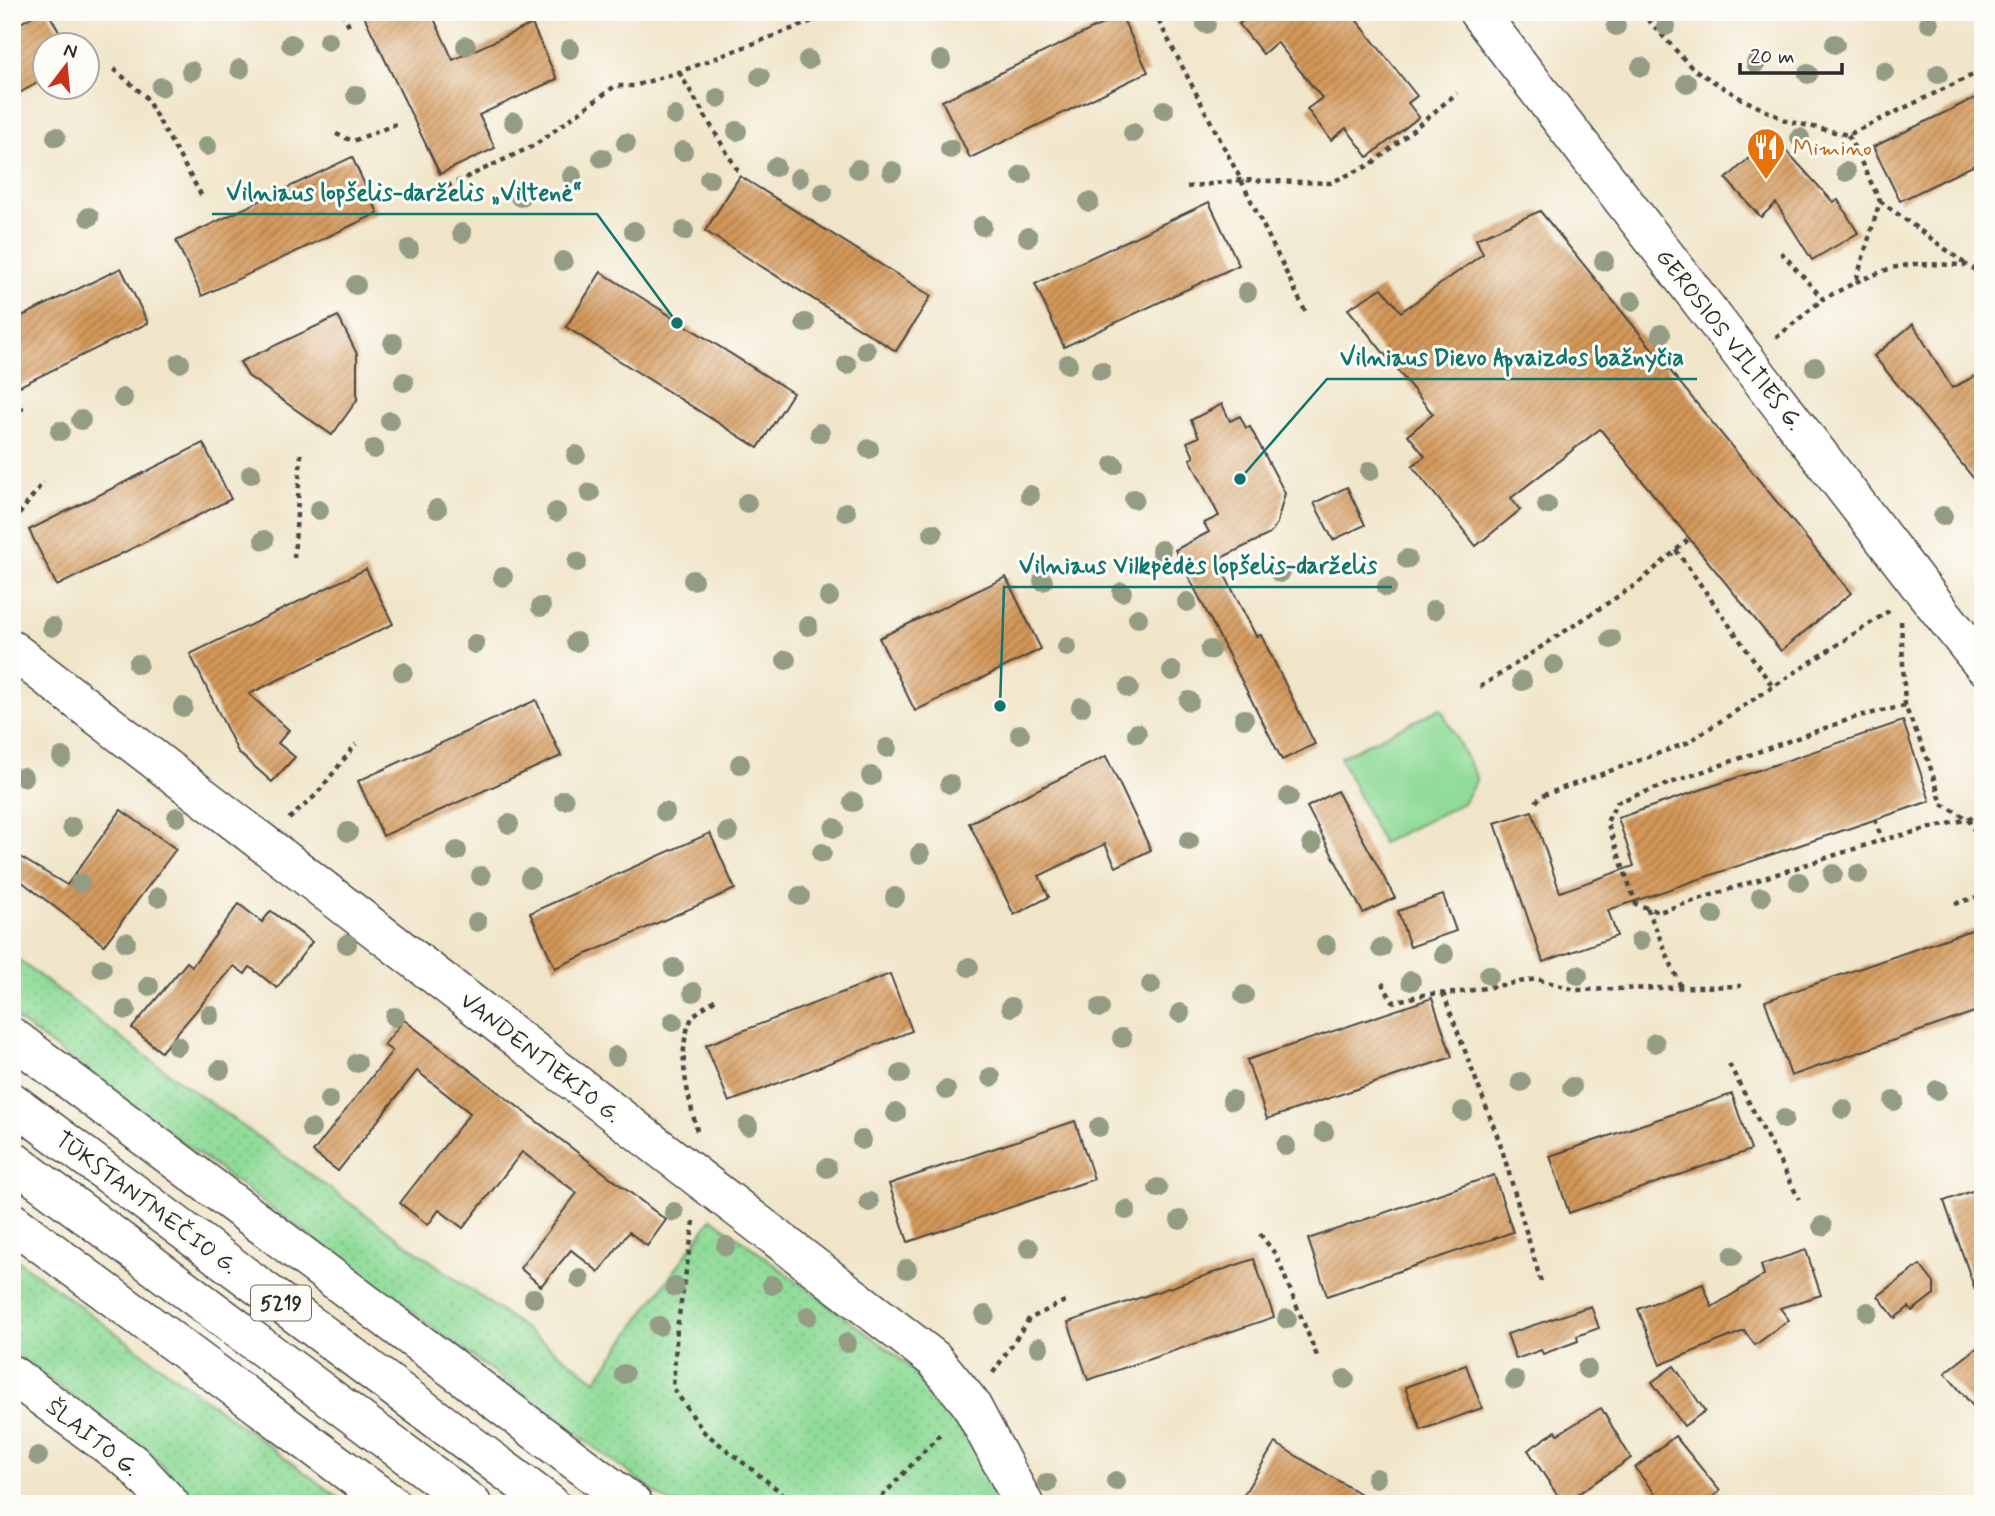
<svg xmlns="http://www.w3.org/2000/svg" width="1995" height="1516" viewBox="0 0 1995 1516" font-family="Mynerve,sans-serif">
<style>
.grass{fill:url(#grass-dots);stroke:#5d8362;stroke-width:2}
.garden{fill:#8fdb98;stroke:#5d8362;stroke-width:2}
.building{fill:url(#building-hatch)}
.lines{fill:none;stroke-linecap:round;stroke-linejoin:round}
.minor-casing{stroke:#494743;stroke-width:41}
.secondary-casing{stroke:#494743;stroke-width:41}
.trunk-casing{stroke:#494743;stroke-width:41}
.path{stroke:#494743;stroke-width:4.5;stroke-dasharray:5 5;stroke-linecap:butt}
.minor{stroke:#fff;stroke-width:38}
.secondary{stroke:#fff;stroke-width:38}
.trunk{stroke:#fff;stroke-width:38}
.tree{fill:#949c84}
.labels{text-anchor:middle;stroke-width:6;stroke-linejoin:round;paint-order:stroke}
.shield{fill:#fdfcf7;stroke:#6a6a68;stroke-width:2}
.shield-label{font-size:21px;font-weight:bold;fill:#2b2b2b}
.food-label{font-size:23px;fill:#c56008;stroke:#fdfcf7;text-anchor:start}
.street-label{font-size:23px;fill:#2b2b2b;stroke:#fdfcf7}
.leader{fill:none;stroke:#0f766e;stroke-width:2.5}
.callout-dot{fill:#0f766e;stroke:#fdfcf7;stroke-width:2.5}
.callout-label{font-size:24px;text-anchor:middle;font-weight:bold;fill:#0f766e;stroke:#fdfcf7;stroke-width:6;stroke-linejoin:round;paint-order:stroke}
</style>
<defs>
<pattern id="grass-dots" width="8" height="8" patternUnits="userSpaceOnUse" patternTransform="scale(1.75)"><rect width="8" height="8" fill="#8fdb98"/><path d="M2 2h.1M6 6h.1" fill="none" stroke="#7cbc83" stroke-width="1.8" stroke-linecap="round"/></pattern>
<pattern id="building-hatch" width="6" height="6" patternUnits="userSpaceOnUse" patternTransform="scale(1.75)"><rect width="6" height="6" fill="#d39758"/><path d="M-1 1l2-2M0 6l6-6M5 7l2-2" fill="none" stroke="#ab7b49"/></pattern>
</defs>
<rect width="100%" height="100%" fill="#fdfcf7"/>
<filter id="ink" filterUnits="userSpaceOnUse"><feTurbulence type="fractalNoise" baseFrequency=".0143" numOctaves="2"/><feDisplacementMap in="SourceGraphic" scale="14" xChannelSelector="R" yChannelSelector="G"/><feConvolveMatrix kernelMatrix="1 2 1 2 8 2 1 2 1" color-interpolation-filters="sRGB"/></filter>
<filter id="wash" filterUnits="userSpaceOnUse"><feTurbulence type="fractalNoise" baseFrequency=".00686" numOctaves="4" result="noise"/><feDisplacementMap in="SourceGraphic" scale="28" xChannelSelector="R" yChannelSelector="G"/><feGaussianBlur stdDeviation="1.57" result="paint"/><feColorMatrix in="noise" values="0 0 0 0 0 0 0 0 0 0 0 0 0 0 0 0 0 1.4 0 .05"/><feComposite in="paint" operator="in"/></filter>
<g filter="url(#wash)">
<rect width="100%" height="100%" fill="#f0e5c9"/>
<g class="grass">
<path d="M12,955L130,1045L596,1380L712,1218L888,1349L924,1378L1001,1487L1015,1504H671L12,1016Z"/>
<path d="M12,1256L347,1504H196L155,1458L12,1352Z"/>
</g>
<path class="garden" d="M1441,708L1477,779L1463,803L1382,843L1340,757Z"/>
<g id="blocks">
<g class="building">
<path d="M40,12H48L67,46H46V78L12,97V28Z"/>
<path d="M362,12H431L453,60L532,24L557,79L479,115L495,148L440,174Z"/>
<path d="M1253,12H1350L1417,96L1408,103L1419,117L1368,157L1346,128L1331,140L1307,109L1322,98L1277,42L1263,54L1239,24Z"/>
<path d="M1121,15L1148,72L970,158L942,101Z"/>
<path d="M1983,94V161L1900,201L1873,147Z"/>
<path d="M1773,136L1833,202L1838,200L1858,233L1812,260L1776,203L1761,217L1726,179Z"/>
<path d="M352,157L378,213L202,296L176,241Z"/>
<path d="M740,176L931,296L896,351L705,231Z"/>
<path d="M1209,202L1239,265L1064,347L1035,284Z"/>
<path d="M1540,211L1851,593L1781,651L1600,429L1511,498L1520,510L1476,546L1412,466L1425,456L1408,435L1433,414L1348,309L1382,288L1401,312L1483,254L1476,239Z"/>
<path d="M121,268L148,323L12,390V321Z"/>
<path d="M601,272L793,393L758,448L566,327Z"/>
<path d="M338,316L357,354V400L332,435L248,376L240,362Z"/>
<path d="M1913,324L1952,388L1983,372V490L1874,356Z"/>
<path d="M1222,404L1230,421L1240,416L1246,428L1250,427L1285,493L1277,523L1270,534L1217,560L1256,636L1261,635L1315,744L1282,760L1175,550L1209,532L1204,523L1219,516L1190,459L1194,457L1187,442L1199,437L1191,420Z"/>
<path d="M203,443L231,499L57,586L29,530Z"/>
<path d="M1347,487L1365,525L1333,540L1314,503Z"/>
<path d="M366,569L393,624L249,694L289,730L278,743L295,757L272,782L238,752L190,654Z"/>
<path d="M1006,577L1041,649L915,711L879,638Z"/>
<path d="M536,700L561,756L383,836L358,781Z"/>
<path d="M1903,721L1930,801L1608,910L1617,936L1543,962L1495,823L1532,811L1560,892L1634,866L1618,818Z"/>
<path d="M1106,756L1151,850L1116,867L1105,844L1039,876L1049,897L1014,915L969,823Z"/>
<path d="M1337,791L1395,898L1363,913L1307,807Z"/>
<path d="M121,810L176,849L104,945L12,874V868L20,857L67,885Z"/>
<path d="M710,833L735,889L555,968L530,913Z"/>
<path d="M1443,895L1456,931L1410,947L1398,911Z"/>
<path d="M239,904L262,922L271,911L312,942L277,988L250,967L245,974L234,966L161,1052L132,1028L187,962L192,966Z"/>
<path d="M1983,926V1009L1791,1076L1765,1001Z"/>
<path d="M890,974L912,1031L729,1102L706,1045Z"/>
<path d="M1432,998L1452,1057L1267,1119L1247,1060Z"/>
<path d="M404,1020L666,1220L647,1246L629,1232L599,1272L571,1250L541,1286L520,1268L577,1193L522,1152L463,1228L439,1210L428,1225L400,1203L470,1113L417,1071L338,1171L313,1152L392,1051L384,1045Z"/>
<path d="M1732,1094L1751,1150L1569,1213L1550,1156Z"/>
<path d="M1075,1121L1094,1179L908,1242L889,1184Z"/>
<path d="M1494,1175L1513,1232L1327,1296L1308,1239Z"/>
<path d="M1983,1187V1300L1979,1301L1944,1201Z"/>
<path d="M1806,1250L1821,1295L1780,1308L1789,1320L1755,1345L1744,1331L1660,1365L1638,1309L1703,1284L1712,1307L1764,1275L1761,1265Z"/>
<path d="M1254,1259L1274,1317L1088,1380L1068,1322Z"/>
<path d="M1920,1265L1934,1283V1294L1912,1311L1909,1307L1895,1318L1878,1296Z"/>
<path d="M1591,1306L1599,1328L1577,1336L1578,1341L1543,1354L1541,1350L1516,1359L1507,1334Z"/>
<path d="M1983,1343V1418L1945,1373Z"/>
<path d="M1466,1365L1482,1408L1421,1430L1405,1387Z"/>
<path d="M1674,1366L1705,1411L1684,1426L1652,1382Z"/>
<path d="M1601,1408L1631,1458L1563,1504L1528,1450L1556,1431L1558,1434Z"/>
<path d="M1675,1436L1720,1491L1704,1504H1663L1635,1468Z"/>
<path d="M1275,1443L1377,1504H1238Z"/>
</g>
</g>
</g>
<g filter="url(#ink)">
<use href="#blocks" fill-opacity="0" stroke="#494743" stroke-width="2"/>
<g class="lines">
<defs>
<g id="minor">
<path d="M12,650L934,1359L970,1403L1024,1504"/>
<path d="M12,1375L132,1463L170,1504"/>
</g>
<path id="secondary" d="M1478,12L1917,582L1983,665"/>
<g id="trunk">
<path d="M12,1037L633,1504"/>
<path d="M12,1102L550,1504"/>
<path d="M12,1160L472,1504"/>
<path d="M12,1222L391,1504"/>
</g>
</defs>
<use href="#minor" class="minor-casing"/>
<use href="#secondary" class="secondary-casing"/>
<use href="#trunk" class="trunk-casing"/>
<g class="path">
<path d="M342,12L351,29"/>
<path d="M1154,12L1241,180L1305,311"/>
<path d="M1641,12L1692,68L1740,98L1787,121L1848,135L1983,70"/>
<path d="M1073,16L1080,12"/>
<path d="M1526,18L1538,12"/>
<path d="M114,69L145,96L203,198"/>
<path d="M679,72L739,173"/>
<path d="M336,134L353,141L396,124"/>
<path d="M1848,135L1880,201L1856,281"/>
<path d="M1187,187L1241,180L1330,183L1372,164L1457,93"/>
<path d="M429,195L535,145L615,86H634L679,72L836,12"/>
<path d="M1880,201L1967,265"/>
<path d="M1781,252L1823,299L1856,282L1891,268L1914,264L1967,265L1983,274"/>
<path d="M1776,338L1823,299"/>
<path d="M12,406L24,409"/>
<path d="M1676,550L1773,687"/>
<path d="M294,558L301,454"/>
<path d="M12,563L15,520L43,482"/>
<path d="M1901,621L1905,706L1928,760L1942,804L1968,819L1983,846"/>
<path d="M1480,687L1637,584L1689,539"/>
<path d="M1905,706L1859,716L1617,802L1607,822L1636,904L1659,912L1882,840L1968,819L1983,810"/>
<path d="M1536,802L1541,796L1687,743L1892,609"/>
<path d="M289,819L316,795L356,744"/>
<path d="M1875,819L1882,840"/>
<path d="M1955,904L1983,895"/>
<path d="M1647,908L1681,987"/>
<path d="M1382,983L1393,1002L1427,994L1456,993L1537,979L1575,990L1741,986"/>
<path d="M1443,993L1501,1146L1541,1282"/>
<path d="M1729,1064L1799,1199"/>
<path d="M697,1131C689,1097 675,1054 691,1020C695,1012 709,1004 716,999"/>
<path d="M694,1221L677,1328L673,1388L704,1432L796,1504"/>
<path d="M1260,1234L1276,1255L1317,1356"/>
<path d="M993,1373L1029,1319L1067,1300"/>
<path d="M875,1504L943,1431"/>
</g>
<use href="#minor" class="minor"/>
<use href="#secondary" class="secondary"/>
<use href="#trunk" class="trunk"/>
</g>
<g class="tree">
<circle cx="1929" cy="23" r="10"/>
<circle cx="1206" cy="24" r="10"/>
<circle cx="1616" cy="26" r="10"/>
<circle cx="1666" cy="26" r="10"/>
<circle cx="328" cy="41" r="10"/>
<circle cx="291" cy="44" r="10"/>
<circle cx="1835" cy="44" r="10"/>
<circle cx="466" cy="46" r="10"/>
<circle cx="570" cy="49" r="10"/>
<circle cx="808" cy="60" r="10"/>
<circle cx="941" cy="60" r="10"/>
<circle cx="1756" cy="63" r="10"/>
<circle cx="1641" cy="67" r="10"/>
<circle cx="240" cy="69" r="10"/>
<circle cx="191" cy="71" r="10"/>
<circle cx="1884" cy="71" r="10"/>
<circle cx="1808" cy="74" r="10"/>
<circle cx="1938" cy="74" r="10"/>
<circle cx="760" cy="77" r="10"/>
<circle cx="1687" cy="83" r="10"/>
<circle cx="161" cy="87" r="10"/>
<circle cx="356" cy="95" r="10"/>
<circle cx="718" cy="98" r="10"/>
<circle cx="1164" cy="110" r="10"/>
<circle cx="675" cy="116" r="10"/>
<circle cx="514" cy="122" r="10"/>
<circle cx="737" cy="131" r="10"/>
<circle cx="1133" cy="133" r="10"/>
<circle cx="56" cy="137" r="10"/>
<circle cx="1800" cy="138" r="10"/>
<circle cx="626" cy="143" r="10"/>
<circle cx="207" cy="146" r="10"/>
<circle cx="950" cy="149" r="10"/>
<circle cx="683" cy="151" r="10"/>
<circle cx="602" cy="158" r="10"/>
<circle cx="775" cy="167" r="10"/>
<circle cx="858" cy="169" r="10"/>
<circle cx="892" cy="171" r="10"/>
<circle cx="1846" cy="172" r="10"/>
<circle cx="1022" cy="175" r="10"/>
<circle cx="572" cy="176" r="10"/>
<circle cx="799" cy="178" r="10"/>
<circle cx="709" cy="179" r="10"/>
<circle cx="823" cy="192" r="10"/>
<circle cx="520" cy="197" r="10"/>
<circle cx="1089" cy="202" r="10"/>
<circle cx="89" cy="217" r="10"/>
<circle cx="982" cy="226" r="10"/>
<circle cx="634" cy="231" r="10"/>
<circle cx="684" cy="231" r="10"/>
<circle cx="462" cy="233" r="10"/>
<circle cx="1028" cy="237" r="10"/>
<circle cx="409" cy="249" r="10"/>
<circle cx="563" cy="261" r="10"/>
<circle cx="1604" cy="261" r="10"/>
<circle cx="356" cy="285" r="10"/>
<circle cx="1247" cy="292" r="10"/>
<circle cx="1632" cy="301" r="10"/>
<circle cx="805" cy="323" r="10"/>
<circle cx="1661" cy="334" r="10"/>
<circle cx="393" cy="343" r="10"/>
<circle cx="866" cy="350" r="10"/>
<circle cx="180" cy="363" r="10"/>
<circle cx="1068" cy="364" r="10"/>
<circle cx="847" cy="365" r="10"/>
<circle cx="1815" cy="367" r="10"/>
<circle cx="1101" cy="371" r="10"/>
<circle cx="404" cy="382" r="10"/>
<circle cx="123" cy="398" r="10"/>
<circle cx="81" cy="420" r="10"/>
<circle cx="390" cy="421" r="10"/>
<circle cx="60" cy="431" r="10"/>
<circle cx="820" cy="433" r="10"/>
<circle cx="374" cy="449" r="10"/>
<circle cx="869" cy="449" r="10"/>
<circle cx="576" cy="455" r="10"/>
<circle cx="1114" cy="465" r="10"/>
<circle cx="1370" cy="471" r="10"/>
<circle cx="251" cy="474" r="10"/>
<circle cx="590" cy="493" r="10"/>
<circle cx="1030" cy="495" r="10"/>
<circle cx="1134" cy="499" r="10"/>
<circle cx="747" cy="503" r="10"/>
<circle cx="1547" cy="505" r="10"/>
<circle cx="437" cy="509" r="10"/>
<circle cx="319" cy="510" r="10"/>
<circle cx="556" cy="512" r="10"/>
<circle cx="846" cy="512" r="10"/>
<circle cx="1943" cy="516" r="10"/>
<circle cx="933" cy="533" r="10"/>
<circle cx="264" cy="540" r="10"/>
<circle cx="1161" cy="550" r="10"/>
<circle cx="1407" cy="559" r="10"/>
<circle cx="577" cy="562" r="10"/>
<circle cx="1280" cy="573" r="10"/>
<circle cx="503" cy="577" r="10"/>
<circle cx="693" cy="580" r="10"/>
<circle cx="1043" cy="581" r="10"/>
<circle cx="1387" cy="587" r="10"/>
<circle cx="1122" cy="592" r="10"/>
<circle cx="829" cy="597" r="10"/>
<circle cx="1187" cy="602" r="10"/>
<circle cx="541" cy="607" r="10"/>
<circle cx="1434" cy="610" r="10"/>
<circle cx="1138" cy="618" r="10"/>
<circle cx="808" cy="626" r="10"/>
<circle cx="52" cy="627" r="10"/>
<circle cx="1611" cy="639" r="10"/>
<circle cx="576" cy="642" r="10"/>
<circle cx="475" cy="644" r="10"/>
<circle cx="1067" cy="647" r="10"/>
<circle cx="1210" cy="650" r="10"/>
<circle cx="786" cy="660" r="10"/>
<circle cx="138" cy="664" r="10"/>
<circle cx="1554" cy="665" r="10"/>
<circle cx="1172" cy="671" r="10"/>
<circle cx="403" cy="672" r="10"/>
<circle cx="1522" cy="681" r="10"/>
<circle cx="1129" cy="688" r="10"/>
<circle cx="1189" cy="701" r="10"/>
<circle cx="183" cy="707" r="10"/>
<circle cx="1081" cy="707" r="10"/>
<circle cx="1244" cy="719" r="10"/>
<circle cx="1137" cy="733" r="10"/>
<circle cx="1020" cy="734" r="10"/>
<circle cx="887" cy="748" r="10"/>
<circle cx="62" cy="757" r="10"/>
<circle cx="740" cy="764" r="10"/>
<circle cx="871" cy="776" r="10"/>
<circle cx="23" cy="777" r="10"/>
<circle cx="950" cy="784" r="10"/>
<circle cx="1289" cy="797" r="10"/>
<circle cx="564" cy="800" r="10"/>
<circle cx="853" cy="802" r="10"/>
<circle cx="665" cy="812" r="10"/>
<circle cx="177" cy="817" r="10"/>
<circle cx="509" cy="824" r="10"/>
<circle cx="72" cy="827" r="10"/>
<circle cx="834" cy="828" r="10"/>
<circle cx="348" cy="832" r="10"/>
<circle cx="728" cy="832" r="10"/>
<circle cx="1189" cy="841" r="10"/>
<circle cx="1312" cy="844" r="10"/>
<circle cx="457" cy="851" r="10"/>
<circle cx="822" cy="853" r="10"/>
<circle cx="920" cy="854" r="10"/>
<circle cx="1833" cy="874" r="10"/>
<circle cx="1858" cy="874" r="10"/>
<circle cx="481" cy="876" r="10"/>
<circle cx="530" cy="878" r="10"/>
<circle cx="1799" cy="882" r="10"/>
<circle cx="80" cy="883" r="10"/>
<circle cx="800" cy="896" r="10"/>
<circle cx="158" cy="897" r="10"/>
<circle cx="895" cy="897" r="10"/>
<circle cx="1761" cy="897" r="10"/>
<circle cx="1713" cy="915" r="10"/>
<circle cx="477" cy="922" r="10"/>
<circle cx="1640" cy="941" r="10"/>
<circle cx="126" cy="942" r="10"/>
<circle cx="347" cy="944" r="10"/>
<circle cx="1326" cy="945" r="10"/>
<circle cx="1381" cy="948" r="10"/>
<circle cx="1444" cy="954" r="10"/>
<circle cx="969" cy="967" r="10"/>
<circle cx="102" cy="968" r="10"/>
<circle cx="674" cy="968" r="10"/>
<circle cx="1489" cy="975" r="10"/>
<circle cx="1578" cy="975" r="10"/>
<circle cx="1411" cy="981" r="10"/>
<circle cx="1151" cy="985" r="10"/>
<circle cx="149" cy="986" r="10"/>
<circle cx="693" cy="992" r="10"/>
<circle cx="1244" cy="995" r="10"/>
<circle cx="1011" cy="1007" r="10"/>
<circle cx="1100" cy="1008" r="10"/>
<circle cx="126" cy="1010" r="10"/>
<circle cx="1180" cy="1013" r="10"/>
<circle cx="210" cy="1015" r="10"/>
<circle cx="395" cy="1017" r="10"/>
<circle cx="673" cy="1022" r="10"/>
<circle cx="1122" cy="1038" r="10"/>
<circle cx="1655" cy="1043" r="10"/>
<circle cx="177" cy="1046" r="10"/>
<circle cx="616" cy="1056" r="10"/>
<circle cx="357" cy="1063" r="10"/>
<circle cx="220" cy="1070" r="10"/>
<circle cx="901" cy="1074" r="10"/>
<circle cx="991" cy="1077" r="10"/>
<circle cx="1521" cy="1082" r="10"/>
<circle cx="1572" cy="1087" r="10"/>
<circle cx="946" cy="1090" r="10"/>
<circle cx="1937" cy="1090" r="10"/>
<circle cx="329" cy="1100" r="10"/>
<circle cx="1232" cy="1100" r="10"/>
<circle cx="1894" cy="1101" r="10"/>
<circle cx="1843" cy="1109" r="10"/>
<circle cx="1463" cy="1111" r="10"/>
<circle cx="896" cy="1113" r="10"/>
<circle cx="1784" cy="1119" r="10"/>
<circle cx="748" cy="1126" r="10"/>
<circle cx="1099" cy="1127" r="10"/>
<circle cx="311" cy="1129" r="10"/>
<circle cx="1324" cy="1132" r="10"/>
<circle cx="862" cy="1140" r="10"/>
<circle cx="1286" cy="1146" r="10"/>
<circle cx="827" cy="1168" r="10"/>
<circle cx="1158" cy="1188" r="10"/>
<circle cx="869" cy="1202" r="10"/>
<circle cx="1126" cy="1210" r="10"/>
<circle cx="674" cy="1212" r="10"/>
<circle cx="1180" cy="1220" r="10"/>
<circle cx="1822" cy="1226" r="10"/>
<circle cx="726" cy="1246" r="10"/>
<circle cx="1029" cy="1248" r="10"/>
<circle cx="1733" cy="1256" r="10"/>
<circle cx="907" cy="1269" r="10"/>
<circle cx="580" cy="1279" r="10"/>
<circle cx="772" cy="1285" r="10"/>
<circle cx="675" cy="1287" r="10"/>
<circle cx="534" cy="1298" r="10"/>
<circle cx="1868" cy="1312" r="10"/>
<circle cx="985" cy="1315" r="10"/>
<circle cx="808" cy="1316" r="10"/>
<circle cx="1287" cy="1319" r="10"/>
<circle cx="659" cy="1326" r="10"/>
<circle cx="847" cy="1343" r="10"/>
<circle cx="1039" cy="1347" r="10"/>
<circle cx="1587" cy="1369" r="10"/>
<circle cx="624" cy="1374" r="10"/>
<circle cx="1345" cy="1379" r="10"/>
<circle cx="1515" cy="1380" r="10"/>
<circle cx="38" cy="1456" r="10"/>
<circle cx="1376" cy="1478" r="10"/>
<circle cx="1116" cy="1481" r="10"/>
<circle cx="1047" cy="1483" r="10"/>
</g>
</g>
<defs>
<symbol id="restaurant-pin" viewBox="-11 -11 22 30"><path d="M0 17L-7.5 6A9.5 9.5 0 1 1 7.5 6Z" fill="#e8710a" stroke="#fdfcf7"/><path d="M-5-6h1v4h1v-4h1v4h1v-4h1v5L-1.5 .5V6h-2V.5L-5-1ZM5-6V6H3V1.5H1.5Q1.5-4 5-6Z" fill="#fff"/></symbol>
</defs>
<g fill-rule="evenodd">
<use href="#restaurant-pin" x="1744" y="125" width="44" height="60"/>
</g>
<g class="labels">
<rect class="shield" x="251" y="1285.5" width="60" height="35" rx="5"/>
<g class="shield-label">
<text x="281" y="1310">5219</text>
</g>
<g class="food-label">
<text x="1793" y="155">Mimino</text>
</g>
<g class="street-label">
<text transform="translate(1730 339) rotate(52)" y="8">GEROSIOS VILTIES G.</text>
<text transform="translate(541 1057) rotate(38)" y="8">VANDENTIEKIO G.</text>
<text transform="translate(147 1202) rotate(37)" y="8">TŪKSTANTMEČIO G.</text>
<text transform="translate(93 1437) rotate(38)" y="8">ŠLAITO G.</text>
</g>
</g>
<path class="leader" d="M677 323L597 214H212M1240 479L1327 379H1697M1000 706L1004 587H1392"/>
<g class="callout-dot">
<circle cx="677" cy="323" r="7"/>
<circle cx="1240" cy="479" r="7"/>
<circle cx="1000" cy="706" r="7"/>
</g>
<g class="callout-label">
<text x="404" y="200">Vilniaus lopšelis-darželis „Viltenė“</text>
<text x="1512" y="365">Vilniaus Dievo Apvaizdos bažnyčia</text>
<text x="1198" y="573">Vilniaus Vilkpėdės lopšelis-darželis</text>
</g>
<rect width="1995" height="1516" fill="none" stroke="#fdfcf7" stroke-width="42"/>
<g transform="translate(66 66) rotate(16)"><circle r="33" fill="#fdfcf7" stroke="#a9a8a5" stroke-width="2"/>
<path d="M0-5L12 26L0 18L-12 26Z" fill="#c8321e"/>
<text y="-10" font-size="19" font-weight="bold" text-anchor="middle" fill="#2b2b2b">N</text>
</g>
<path d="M1740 63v10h102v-10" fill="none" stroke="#2b2b2b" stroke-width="3.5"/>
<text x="1750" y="63" font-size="21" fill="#2b2b2b" stroke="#fdfcf7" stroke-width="5" paint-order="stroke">20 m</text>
</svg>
